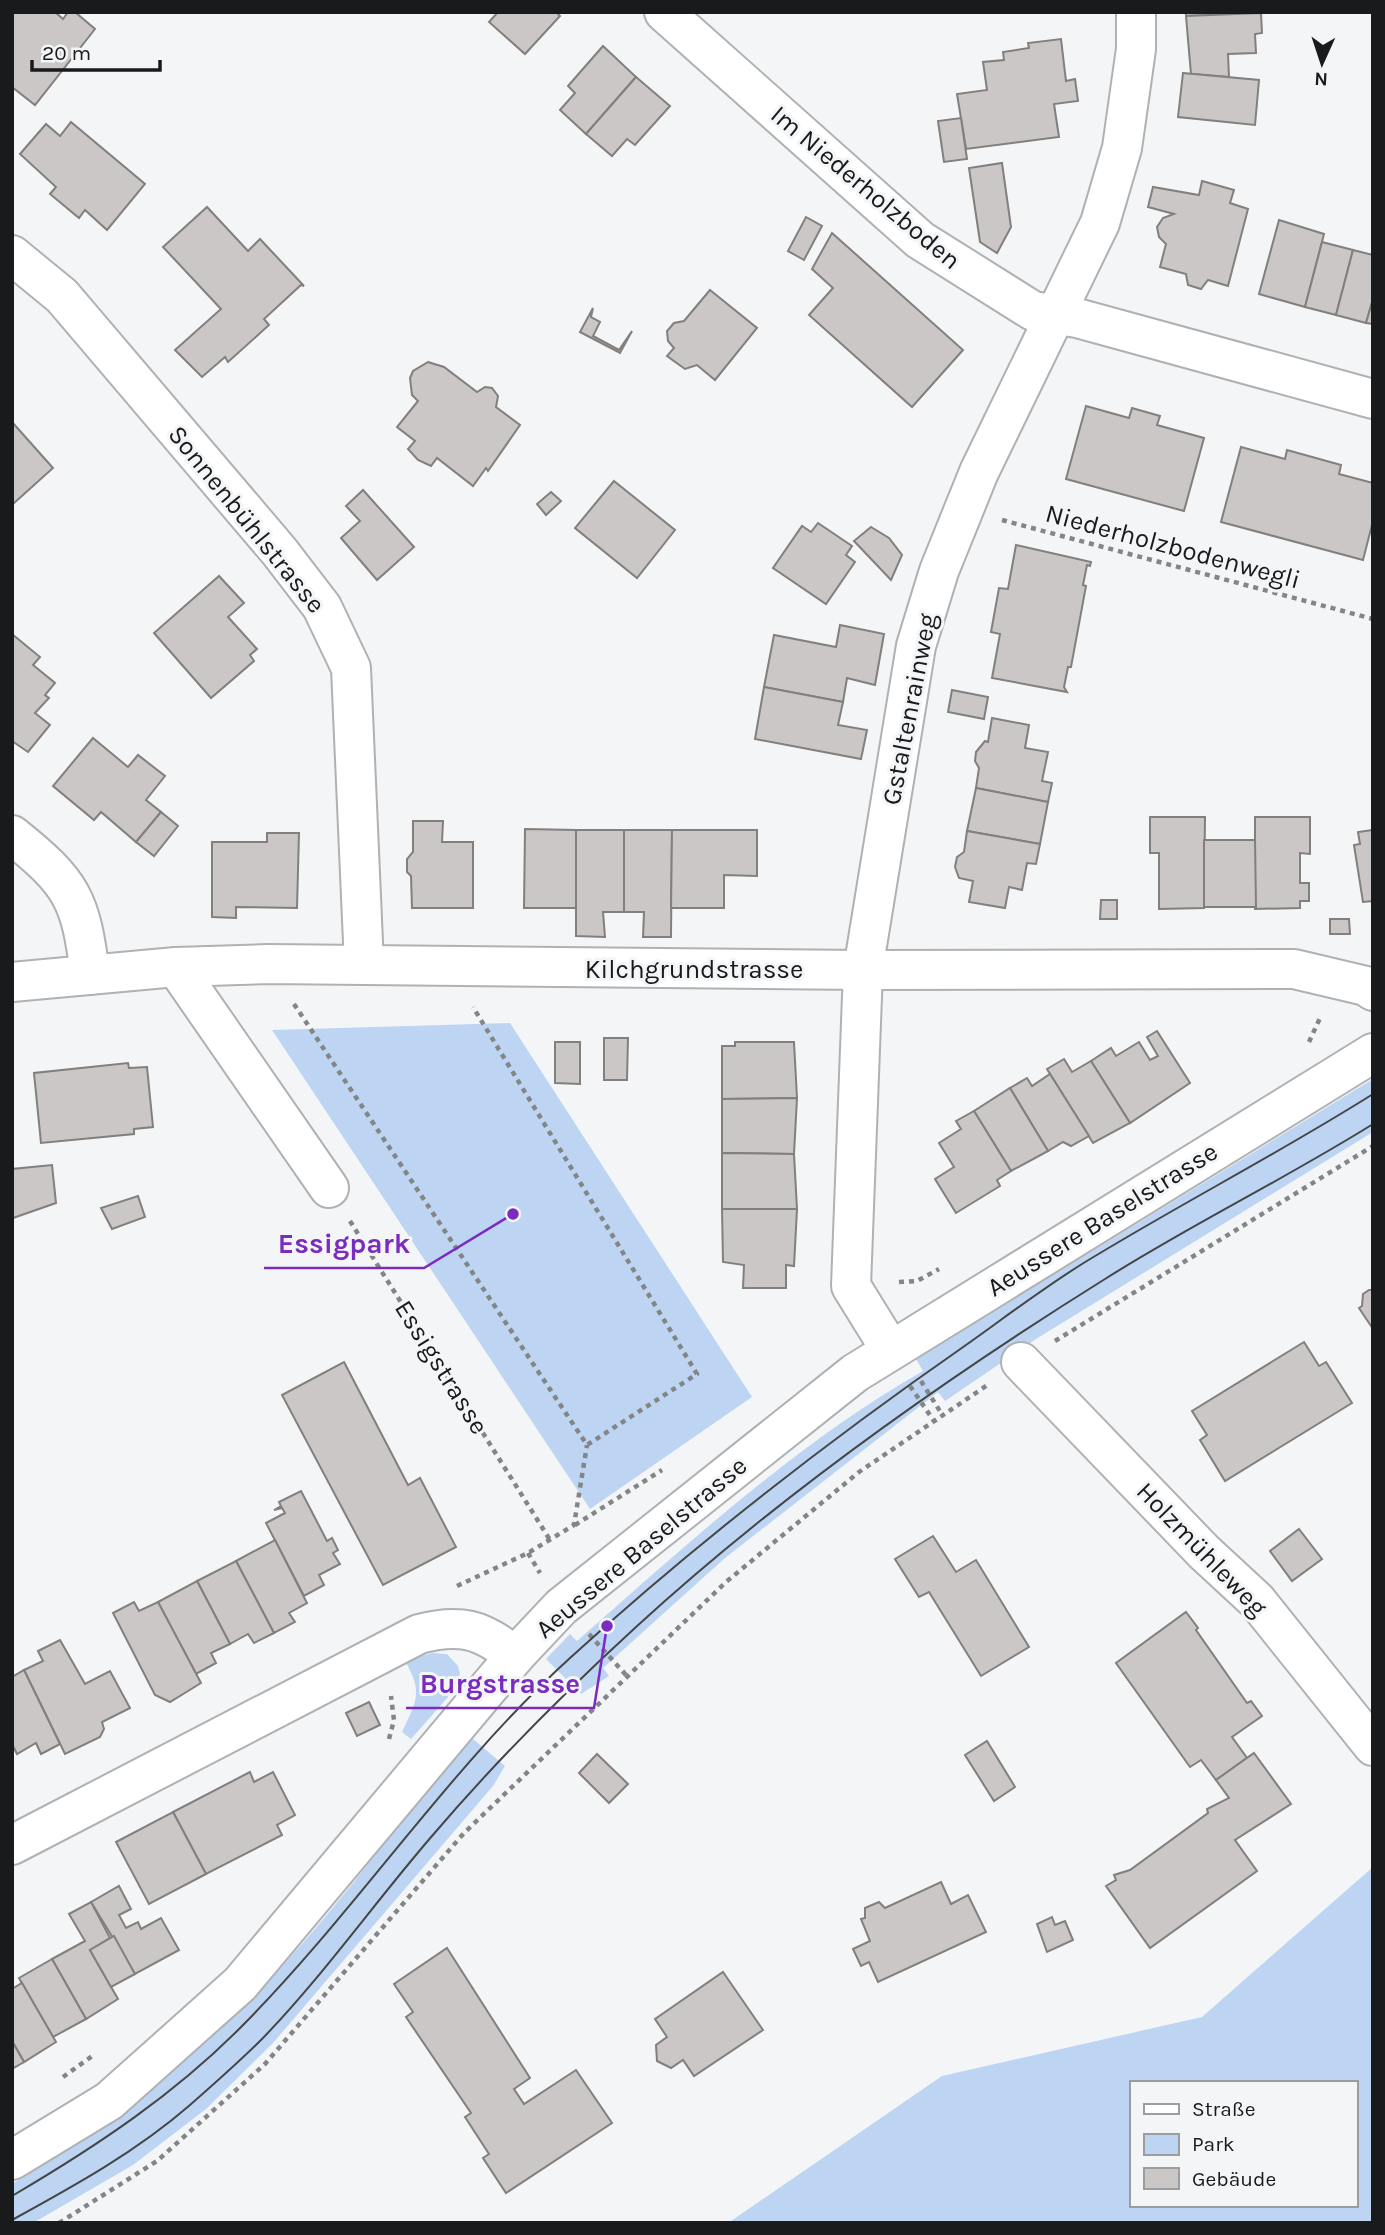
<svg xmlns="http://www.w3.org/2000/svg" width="1385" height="2235" viewBox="0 0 1385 2235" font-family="Karla,sans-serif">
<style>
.green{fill:#bdd5f3;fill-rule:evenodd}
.building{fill:#cac7c6;stroke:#827f7d;stroke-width:2}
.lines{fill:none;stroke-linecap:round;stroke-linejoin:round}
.minor-casing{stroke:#afb1b3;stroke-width:42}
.secondary-casing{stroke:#afb1b3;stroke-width:42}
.path{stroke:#848587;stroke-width:4.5;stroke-dasharray:5 5;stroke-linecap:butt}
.minor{stroke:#fff;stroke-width:38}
.secondary{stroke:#fff;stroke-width:38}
.tram{stroke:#444546;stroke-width:2}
.labels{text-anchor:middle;stroke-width:6;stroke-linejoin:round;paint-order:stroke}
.street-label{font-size:26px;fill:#191a1b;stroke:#f3f5f7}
.leader{fill:none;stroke:#7b2cbf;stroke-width:2.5}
.callout-dot{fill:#7b2cbf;stroke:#f3f5f7;stroke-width:2.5}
.callout-label{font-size:28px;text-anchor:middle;font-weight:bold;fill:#7b2cbf;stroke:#f3f5f7;stroke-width:6;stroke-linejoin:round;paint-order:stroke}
</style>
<rect width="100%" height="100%" fill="#f3f5f7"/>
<g class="green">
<path d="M510,1023L752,1397L590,1509L272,1030Z"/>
<path d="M1373,1079V1132L1036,1339L945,1401L938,1392L725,1558L603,1668L609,1676L581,1694L546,1659L570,1634L577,1641C685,1546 798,1442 923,1371L916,1359Z"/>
<path d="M432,1653L447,1654L458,1666L460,1674L448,1697L411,1739L402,1732C417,1701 423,1692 405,1661Z"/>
<path d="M473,1739L505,1766L493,1786L273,2043L206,2109L133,2165L33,2223H12V2184C129,2116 233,2026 320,1923C372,1862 418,1796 473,1739Z"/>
<path d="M1373,1867V2223H728L942,2076L1202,2017ZM1131,2083H1355V2205H1131Z"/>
</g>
<g class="building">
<path d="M12,12H55L63,19L68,12H75L95,29L35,105L12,87Z"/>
<path d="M498,12H556L560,16L525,54L489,22Z"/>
<path d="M1186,12H1253V14L1186,16Z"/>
<path d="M1261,13L1262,33L1255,34L1256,53L1228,54L1229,77L1191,74L1186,16Z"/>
<path d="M1061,39L1066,81L1075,79L1078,101L1054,104L1059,137L966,149L957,94L987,90L983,62L1004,60L1003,52L1029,48L1028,43Z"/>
<path d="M603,46L636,77L586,134L560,110L575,93L568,86Z"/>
<path d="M1183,73L1259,80L1255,125L1178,117Z"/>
<path d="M636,77L670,106L635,145L627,139L612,156L586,134Z"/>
<path d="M961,118L967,159L944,162L938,121Z"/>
<path d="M71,122L145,184L107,230L85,210L79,218L50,194L56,187L20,154L46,124L60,136Z"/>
<path d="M1002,163L1011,227L997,253L980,242L969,168Z"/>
<path d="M1202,181L1234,190L1230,203L1248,209L1228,286L1208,280L1201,289L1188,285L1186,274L1160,267L1166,244L1159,237L1157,227L1163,218L1174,214L1148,207L1153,187L1199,195Z"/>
<path d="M207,207L248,251L260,239L304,286L301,285L264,319L269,325L228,362L225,357L202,377L175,350L221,309L163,247Z"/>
<path d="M806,217L822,226L804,260L788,251Z"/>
<path d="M1279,220L1324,234L1305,307L1259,294Z"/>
<path d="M832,233L963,350L912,407L809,315L833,288L812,269Z"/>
<path d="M1322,242L1353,250L1336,315L1305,307Z"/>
<path d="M1353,250L1373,255V299L1366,323L1336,315Z"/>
<path d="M710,290L757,328L715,380L697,365L685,369L667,356L674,348L668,341L667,331L674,323L684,321Z"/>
<path d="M1373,299V324L1366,323Z"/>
<path d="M593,308L591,317L600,322L593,336L619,350L632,331L620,353L580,332Z"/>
<path d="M428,362L444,367L477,392L485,387L492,388L498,396L496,407L520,425L488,471L486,468L473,486L437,458L431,466L418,460L408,449L415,441L397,427L418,401L412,395L410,378L413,371Z"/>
<path d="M1086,406L1129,418L1132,408L1160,416L1157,425L1204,438L1184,511L1066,479Z"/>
<path d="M12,422L53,468L13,504H12Z"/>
<path d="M1241,447L1285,459L1287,450L1341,465L1339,474L1373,483V521L1363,560L1221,522Z"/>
<path d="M614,481L675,530L637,578L575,528Z"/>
<path d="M363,490L414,547L377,580L341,538L360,521L346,506Z"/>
<path d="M551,492L561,501L546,515L537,504Z"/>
<path d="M818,523L852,546L846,555L855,562L826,604L773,568L802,526L811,532Z"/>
<path d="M871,527L889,538L902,555L891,580L854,541Z"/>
<path d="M1016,545L1091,562L1090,566L1087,565L1083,585L1086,586L1071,667H1068L1064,687L1067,692L992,678L1000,634L991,632L999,588L1008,589Z"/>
<path d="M219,576L244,603L228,617L257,649L250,655L254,661L211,698L154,633Z"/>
<path d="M840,625L884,634L875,685L847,678L843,702L764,687L774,635L836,647Z"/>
<path d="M12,634L40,657L33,665L55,683L45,695L49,698L35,713L50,725L28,752L12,741Z"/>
<path d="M764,687L843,702L838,725L867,730L861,759L755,739Z"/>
<path d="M952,690L988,697L984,719L948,712Z"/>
<path d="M992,718L1029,725L1025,748L1048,752L1042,781L1052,783L1048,802L976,788L979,768L975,761L976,752L985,741L988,742Z"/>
<path d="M93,738L128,767L138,755L165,776L146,800L161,812L136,842L101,812L94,820L53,786Z"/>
<path d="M976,788L1048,802L1040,844L967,831Z"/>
<path d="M161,812L178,826L154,856L136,842Z"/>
<path d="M1150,817H1205L1204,908L1159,909V853H1150Z"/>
<path d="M1255,817H1310V854L1300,853V883H1309V901H1300V908L1255,909Z"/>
<path d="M413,821H443L442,842H473V908H412L411,876L407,872V859L413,852Z"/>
<path d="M525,829L576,830V908H524Z"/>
<path d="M576,830H624V912H603L605,937L576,936Z"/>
<path d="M624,830H672L671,937H643L644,912H624Z"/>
<path d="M672,830H757V876L724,875V908H671Z"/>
<path d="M1373,830V901L1363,902L1354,845L1360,844L1358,832Z"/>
<path d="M967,831L1040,844L1036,864L1027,863L1022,890L1009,887L1005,908L969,902L973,881L959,878L955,867L957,857L964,852Z"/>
<path d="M267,833H299L297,908L236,907V918L212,917V842H267Z"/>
<path d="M1204,840H1255L1256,907H1204Z"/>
<path d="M1101,900H1117V919H1100Z"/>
<path d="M1330,919H1349L1350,934H1330Z"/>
<path d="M1157,1031L1190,1083L1130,1123L1091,1061L1111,1048L1116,1056L1139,1042L1150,1060L1158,1056L1147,1037Z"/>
<path d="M604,1038H628L627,1080H604Z"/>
<path d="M555,1042H580V1084L555,1083Z"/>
<path d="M735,1042H794L797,1098L722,1099V1046H735Z"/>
<path d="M1064,1059L1072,1072L1091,1061L1130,1123L1093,1143L1047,1069Z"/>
<path d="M128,1063L129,1068L147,1067L153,1127L134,1129V1134L41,1143L34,1073Z"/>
<path d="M1050,1074L1089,1136L1071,1146L1063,1142L1048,1151L1010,1088L1027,1078L1032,1086Z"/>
<path d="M1010,1088L1048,1151L1011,1171L974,1111Z"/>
<path d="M797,1098L794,1154L722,1153V1099Z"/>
<path d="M974,1111L1011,1171L997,1180L1000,1186L956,1213L935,1179L954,1167L939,1143L961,1129L956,1121Z"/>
<path d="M722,1153L794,1154L797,1209H722Z"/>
<path d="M52,1165L56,1203L13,1218L12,1169Z"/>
<path d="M138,1196L145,1217L112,1229L101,1208Z"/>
<path d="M722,1209H797L794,1266L786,1265V1288H743L744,1265L723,1262Z"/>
<path d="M1369,1290H1373V1329L1359,1308L1362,1306L1363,1294Z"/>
<path d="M1304,1342L1319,1366L1326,1362L1352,1403L1225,1481L1200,1440L1207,1435L1192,1411Z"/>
<path d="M344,1362L408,1485L420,1478L456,1547L383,1585L282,1395Z"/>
<path d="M301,1491L327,1541L332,1538L338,1550L333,1553L340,1564L319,1575L324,1585L304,1596L266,1523L285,1513L282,1508L274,1510L281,1506L279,1502Z"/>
<path d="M1299,1529L1322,1559L1292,1581L1270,1551Z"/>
<path d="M933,1536L956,1572L976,1560L1029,1647L981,1676L929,1592L919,1597L895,1559Z"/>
<path d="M275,1540L307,1603L289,1613L295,1622L274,1633L236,1561Z"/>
<path d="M236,1561L274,1633L254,1643L248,1634L230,1644L197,1581Z"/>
<path d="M197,1581L230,1644L211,1653L216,1663L196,1674L158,1602Z"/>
<path d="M134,1602L139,1611L158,1602L201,1683L170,1702L155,1695L113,1613Z"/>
<path d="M1186,1612L1198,1628L1196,1630L1247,1703L1251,1701L1262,1716L1232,1737L1247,1758L1216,1780L1201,1760L1190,1767L1116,1663Z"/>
<path d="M60,1640L85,1684L110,1671L130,1708L102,1722L104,1729L100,1737L65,1754L24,1670L43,1661L38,1651Z"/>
<path d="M24,1670L60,1744L41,1754L36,1743L17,1754L12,1744V1677Z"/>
<path d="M369,1702L380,1725L357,1736L346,1713Z"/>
<path d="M987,1741L1015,1787L994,1801L965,1755Z"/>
<path d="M1254,1753L1291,1804L1235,1840L1257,1871L1150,1948L1106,1886L1116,1880L1114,1875L1130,1870L1208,1813L1207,1809L1229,1798L1216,1780Z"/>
<path d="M597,1754L628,1784L609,1803L579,1773Z"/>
<path d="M250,1772L254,1782L273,1772L295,1815L277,1825L282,1835L206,1874L173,1812Z"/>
<path d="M173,1812L206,1874L149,1904L116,1842Z"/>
<path d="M941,1882L951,1904L968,1895L986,1932L878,1982L869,1962L861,1966L853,1949L870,1941L861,1919L865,1918V1908L879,1902L885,1908Z"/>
<path d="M119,1886L131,1909L119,1915L126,1928L138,1922L141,1929L161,1918L179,1950L135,1974L91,1902Z"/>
<path d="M91,1902L110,1938L90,1950L118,1999L86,2019L52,1959L85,1941L69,1914Z"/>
<path d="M1052,1917L1055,1925L1065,1921L1073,1940L1047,1952L1037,1924Z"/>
<path d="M114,1936L135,1974L111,1987L90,1950Z"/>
<path d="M447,1948L530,2078L514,2089L524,2104L576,2070L612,2123L506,2193L483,2158L489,2154L465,2117L471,2113L406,2017L413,2012L394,1984Z"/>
<path d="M52,1959L86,2019L53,2037L19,1978Z"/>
<path d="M723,1972L763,2030L694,2076L683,2060L671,2068L657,2061L656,2045L667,2037L655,2019Z"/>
<path d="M22,1983L56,2042L24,2062L12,2041V1989Z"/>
<path d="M12,2041L24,2062L12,2069Z"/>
</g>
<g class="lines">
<defs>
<g id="minor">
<path d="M664,12L920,240L1033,311L1077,318L1373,399"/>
<path d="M12,255L62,296L279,551L322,607L351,668L364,965"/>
<path d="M12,835C72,883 81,899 90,975"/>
<path d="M176,967L329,1188"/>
<path d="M12,982L176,967L268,964L863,970L1294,969L1366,986L1373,991"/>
<path d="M890,1349L851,1286L863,970L916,646L939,571L979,472L1100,223L1122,148L1136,49V12"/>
<path d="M1021,1362L1204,1552L1257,1601L1373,1746"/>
<path d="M12,1845L419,1634C460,1623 482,1629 515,1656"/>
</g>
<path id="secondary" d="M12,2160L109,2101L240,1984L515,1656L561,1607L855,1373L1373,1053"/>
</defs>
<use href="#minor" class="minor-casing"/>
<use href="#secondary" class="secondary-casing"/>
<g class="path">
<path d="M1002,520L1373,619"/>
<path d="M294,1004L587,1445L697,1374L473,1007"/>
<path d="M1309,1042L1320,1018"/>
<path d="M350,1221L550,1540"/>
<path d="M899,1282L917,1281L939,1269"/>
<path d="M1055,1341L1373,1146"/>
<path d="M921,1381L943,1416"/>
<path d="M910,1386L934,1421"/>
<path d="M575,1525L662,1470"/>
<path d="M528,1553L540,1573"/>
<path d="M457,1586L528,1553L574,1525L587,1445"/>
<path d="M589,1634L626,1675"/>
<path d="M389,1739L394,1720L391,1696"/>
<path d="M63,2077L95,2054"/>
<path d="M59,2223L157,2161L265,2064L464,1833L726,1582L859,1472L989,1384"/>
</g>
<use href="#minor" class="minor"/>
<use href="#secondary" class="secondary"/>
<g class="tram">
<path d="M12,2196C97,2146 177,2093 246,2022C360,1906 449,1768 570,1658C694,1545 828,1441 966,1345C1004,1318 1042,1289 1082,1264C1178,1205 1278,1154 1373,1094"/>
<path d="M12,2220C74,2186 136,2152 190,2105C214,2084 239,2062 262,2039C323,1976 375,1902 432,1836C495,1762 565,1692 636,1627C780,1495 940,1382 1105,1279C1192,1224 1285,1179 1373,1124"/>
</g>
</g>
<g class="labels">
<g class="street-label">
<text transform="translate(866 187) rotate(40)" y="9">Im Niederholzboden</text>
<text transform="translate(247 519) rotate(51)" y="9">Sonnenbühlstrasse</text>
<text transform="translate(1173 546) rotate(15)" y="9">Niederholzbodenwegli</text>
<text transform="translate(909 709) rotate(-79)" y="9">Gstaltenrainweg</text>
<text x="694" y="978">Kilchgrundstrasse</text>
<text transform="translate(1102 1219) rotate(-32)" y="9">Aeussere Baselstrasse</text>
<text transform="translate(442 1367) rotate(58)" y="9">Essigstrasse</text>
<text transform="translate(641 1547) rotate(-40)" y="9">Aeussere Baselstrasse</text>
<text transform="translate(1202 1549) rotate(46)" y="9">Holzmühleweg</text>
</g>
</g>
<path class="leader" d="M513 1214L424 1268H264M607 1626L594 1708H406"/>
<g class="callout-dot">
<circle cx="513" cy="1214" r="7"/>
<circle cx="607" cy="1626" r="7"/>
</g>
<g class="callout-label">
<text x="344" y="1253">Essigpark</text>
<text x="500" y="1693">Burgstrasse</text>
</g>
<rect width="1385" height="2235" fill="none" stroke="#191a1b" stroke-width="28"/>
<rect x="1130" y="2081" width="228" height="126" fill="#f3f5f7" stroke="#9c9d9f" stroke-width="2"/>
<rect x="1144" y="2104" width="35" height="10" fill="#ffffff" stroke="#9c9d9f" stroke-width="2"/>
<text x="1192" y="2116" font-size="21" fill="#191a1b">Straße</text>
<rect x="1144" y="2134" width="35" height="21" fill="#bdd5f3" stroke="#9c9d9f" stroke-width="2"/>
<text x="1192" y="2151" font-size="21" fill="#191a1b">Park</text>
<rect x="1144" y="2168" width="35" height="21" fill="#cac7c6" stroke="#9c9d9f" stroke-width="2"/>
<text x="1192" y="2186" font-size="21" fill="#191a1b">Gebäude</text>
<g transform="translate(1322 63) rotate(183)" stroke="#f3f5f7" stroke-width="5" paint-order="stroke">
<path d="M0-5L12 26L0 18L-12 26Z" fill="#191a1b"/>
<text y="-10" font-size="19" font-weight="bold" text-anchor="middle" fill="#191a1b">N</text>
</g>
<path d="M32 60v10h128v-10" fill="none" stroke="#191a1b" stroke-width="3.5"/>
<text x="42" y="60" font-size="21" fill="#191a1b" stroke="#f3f5f7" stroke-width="5" paint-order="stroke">20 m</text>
</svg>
